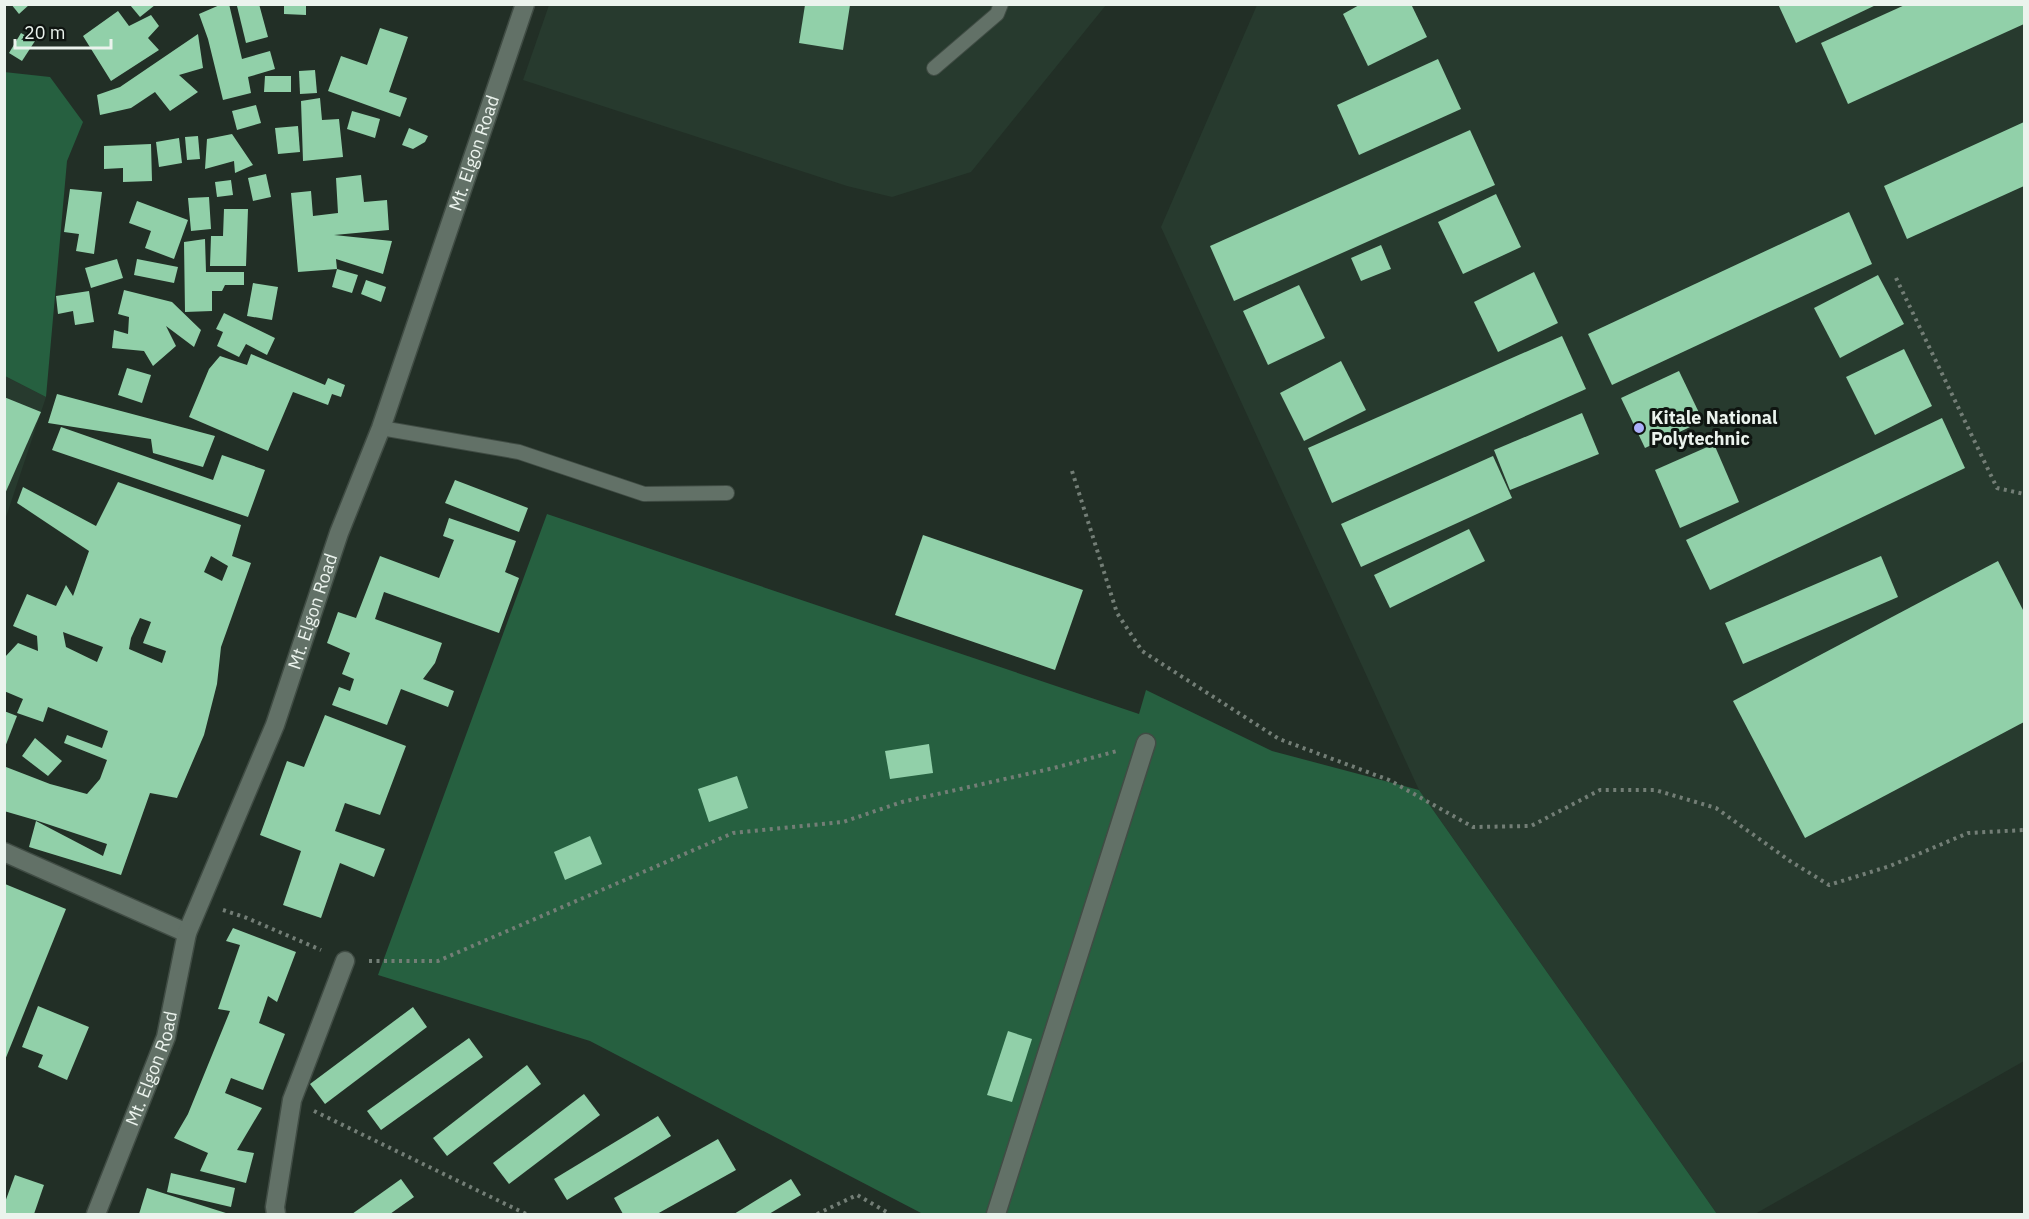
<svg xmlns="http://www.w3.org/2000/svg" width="2029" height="1219" viewBox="0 0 2029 1219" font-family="'IBM Plex Sans',sans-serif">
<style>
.built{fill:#273a2e}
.green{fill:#266040}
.building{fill:#91d0a9;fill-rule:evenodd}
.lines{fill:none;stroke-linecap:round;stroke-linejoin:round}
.lane-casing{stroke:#404c44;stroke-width:16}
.street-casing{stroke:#404c44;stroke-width:21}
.secondary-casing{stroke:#404c44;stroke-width:21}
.path{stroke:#737e76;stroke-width:4;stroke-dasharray:3 4.5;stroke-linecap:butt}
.lane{stroke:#627167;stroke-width:14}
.street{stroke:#627167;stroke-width:18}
.secondary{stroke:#627167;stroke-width:18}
.poi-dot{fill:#abaffb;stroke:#0f1511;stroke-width:2}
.labels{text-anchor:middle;stroke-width:6;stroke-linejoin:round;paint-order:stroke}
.street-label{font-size:18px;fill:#ebf3ed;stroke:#0f1511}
.poi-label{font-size:18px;font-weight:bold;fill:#ebf3ed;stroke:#0f1511;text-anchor:start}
</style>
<rect width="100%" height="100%" fill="#222f26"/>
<g class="built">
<path d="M549,5H1106L971,172L892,197L847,186L523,80Z"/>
<path d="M1257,5H2024V1061L1755,1214H1717L1419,790L1161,227Z"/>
<path d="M5,376L46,397L5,520Z"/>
</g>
<g class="green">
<path d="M4,72L50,77L83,122L67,161L46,397L5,376Z"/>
<path d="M547,514L1139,714L1146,690L1272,751L1419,790L1717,1214H923L590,1041L378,975Z"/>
</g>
<g class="building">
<path d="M11,4H30L19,14Z"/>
<path d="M222,4H229L242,59L270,51L275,69L248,77L251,93L223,100L208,39L199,14Z"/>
<path d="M242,4H259L268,37L246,43L237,6Z"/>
<path d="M284,4H306V15L284,14Z"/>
<path d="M1361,4H1411L1427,37L1368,66L1343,14Z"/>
<path d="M1778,4H1878L1796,43Z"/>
<path d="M1907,4H2024V24L1848,104L1821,43Z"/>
<path d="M130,5H155L140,17Z"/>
<path d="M805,5H850L843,50L799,43Z"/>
<path d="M118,11L129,26L151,15L159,26L148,38L159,50L111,81L83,36Z"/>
<path d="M380,28L408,37L389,92L407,98L400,117L328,91L341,56L367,65Z"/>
<path d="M21,33L35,41L22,61L9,53Z"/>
<path d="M198,34L203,68L179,75L198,92L170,111L155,92L131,108L100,115L97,95L120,87Z"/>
<path d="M1438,59L1461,109L1359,155L1337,105Z"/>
<path d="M315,70L317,93L300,94L299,71Z"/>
<path d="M265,76H291V92H264Z"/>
<path d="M320,98L322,120L339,119L343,157L303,161L301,101Z"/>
<path d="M256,105L261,123L237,130L232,111Z"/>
<path d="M352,111L380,119L375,138L347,129Z"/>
<path d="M2024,122V186L1907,239L1884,186Z"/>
<path d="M298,126L300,152L278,154L275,128Z"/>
<path d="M409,128L428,136L425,142L413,149L402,145Z"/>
<path d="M1470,130L1495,185L1234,301L1210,246Z"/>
<path d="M232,134L253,165L235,173L234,161L205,169L207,139Z"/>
<path d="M198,136L200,159L187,160L185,137Z"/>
<path d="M179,138L182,163L159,167L156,142Z"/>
<path d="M151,144L152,181L123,182V168L104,169V146Z"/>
<path d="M266,174L271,197L253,201L248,178Z"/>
<path d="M361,175L364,202L387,200L389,230L334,235L392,241L383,274L336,259L337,269L358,275L352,293L332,287L337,269L298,272L291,193L311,191L313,216L338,213L336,178Z"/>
<path d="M231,180L233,195L217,197L215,182Z"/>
<path d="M70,189L102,192L94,254L76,251L79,234L64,232Z"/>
<path d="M1496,194L1521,247L1463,274L1438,222Z"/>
<path d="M209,197L211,229L191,231L188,198Z"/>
<path d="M137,201L188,220L174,259L145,248L151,231L129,223Z"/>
<path d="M224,209H248L246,266H210L211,236H223Z"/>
<path d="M1849,212L1872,264L1612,385L1588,334Z"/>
<path d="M205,239L206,272H244V285H225L222,291H212V311L185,312L184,242Z"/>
<path d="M1381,245L1391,269L1361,281L1351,258Z"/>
<path d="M117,259L123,278L91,288L85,268Z"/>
<path d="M137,259L178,267L174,283L134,275Z"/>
<path d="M1534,272L1558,323L1498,352L1474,302Z"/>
<path d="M1878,275L1904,324L1840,358L1814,308Z"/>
<path d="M366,280L386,287L381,302L361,294Z"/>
<path d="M253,283L278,287L272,320L247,316Z"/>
<path d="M1299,285L1325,338L1268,365L1243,311Z"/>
<path d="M124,290L172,302L201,330L194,347L166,326L176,346L153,366L144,351L112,348L114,330L128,334L129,317L118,314Z"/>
<path d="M89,291L94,322L75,325L73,311L58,314L56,296Z"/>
<path d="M224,313L275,338L267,355L246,344L239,357L217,346L223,332L216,329Z"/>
<path d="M1562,336L1586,389L1332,503L1308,448Z"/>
<path d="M1904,349L1932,406L1875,435L1846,377Z"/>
<path d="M251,354L325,385L328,378L345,385L341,397L332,394L328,405L293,392L268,451L189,417L209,369L220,356L247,365Z"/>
<path d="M1341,361L1366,410L1304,441L1280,393Z"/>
<path d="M127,368L151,375L142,403L118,395Z"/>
<path d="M1679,371L1703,421L1645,448L1621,398Z"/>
<path d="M57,394L215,436L203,467L153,453L151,439L48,423Z"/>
<path d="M4,397L41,412L4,496Z"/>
<path d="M1582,413L1599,454L1510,490L1494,450Z"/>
<path d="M1942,418L1965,468L1710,590L1686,540Z"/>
<path d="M61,427L213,480L222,455L265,470L248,517L52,450Z"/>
<path d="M1714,444L1739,502L1680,528L1655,470Z"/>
<path d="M1493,456L1512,498L1361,567L1341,524Z"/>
<path d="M455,480L528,508L519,532L445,503Z"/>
<path d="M118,482L241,525L232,556L251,563L221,647L217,684L204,735L177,798L150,793L121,875L29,847L36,821L103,856L107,844L35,820L4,811V771L6,767L50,784L87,794L100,779L107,760L64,743L67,735L102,748L108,731L48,707L43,722L17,713L23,699L4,691L5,657L18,643L38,651L37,636L13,626L27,594L56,606L66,585L73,596L89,551L17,503L23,487L96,526ZM211,556L228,566L222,581L204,572ZM140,618L151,622L143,643L166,651L162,663L129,649L131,638ZM63,632L103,647L97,662L66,647Z"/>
<path d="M449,518L516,541L505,572L519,578L499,633L384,592L375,619L442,643L435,663L423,679L454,691L448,707L401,689L387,725L332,705L339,687L350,691L354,679L342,674L350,653L327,643L338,612L356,618L380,556L439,578L454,540L443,536Z"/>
<path d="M1469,529L1485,561L1390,608L1374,575Z"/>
<path d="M923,535L1083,590L1055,670L895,615Z"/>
<path d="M1881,556L1898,597L1743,664L1725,623Z"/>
<path d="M1998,561L2024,612V722L1805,838L1733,701Z"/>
<path d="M4,711L17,716L5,747H4Z"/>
<path d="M325,715L406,746L380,815L345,803L335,831L385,849L374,877L340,863L321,918L283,905L301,851L260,835L287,761L304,767Z"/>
<path d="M35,738L62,761L48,776L22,756Z"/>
<path d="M929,744L933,773L890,779L885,751Z"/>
<path d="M737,776L748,808L709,822L698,789Z"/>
<path d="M590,836L602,864L565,880L554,852Z"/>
<path d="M5,884L66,909L5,1060Z"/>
<path d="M233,928L296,952L277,1002L268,996L259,1023L285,1034L263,1090L231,1078L225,1093L262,1108L237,1150L254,1153L246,1183L200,1171L208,1153L174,1138L188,1114L230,1011L218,1009L240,945L226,941Z"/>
<path d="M38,1006L89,1027L67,1080L38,1067L43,1055L22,1047Z"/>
<path d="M413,1007L427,1027L325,1104L310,1084Z"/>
<path d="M1008,1031L1032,1039L1012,1102L987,1095Z"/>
<path d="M469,1038L483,1057L381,1130L367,1111Z"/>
<path d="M527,1065L541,1084L447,1156L433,1138Z"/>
<path d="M584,1094L600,1115L509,1184L493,1163Z"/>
<path d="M658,1116L671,1136L567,1200L554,1179Z"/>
<path d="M718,1139L736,1170L657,1214H623L614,1198Z"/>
<path d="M171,1173L235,1188L231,1207L167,1192Z"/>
<path d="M15,1175L44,1185L34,1214H4V1205Z"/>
<path d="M401,1179L414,1197L390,1214H352Z"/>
<path d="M791,1179L801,1195L769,1214H734Z"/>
<path d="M147,1188L229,1214H139Z"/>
</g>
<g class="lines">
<defs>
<g id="lane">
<path d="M934,68L997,14L1001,4"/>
<path d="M381,428L519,452L644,494L727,493"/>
</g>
<g id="street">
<path d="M4,852L187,933"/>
<path d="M276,1214L275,1207L292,1100L345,961"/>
<path d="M996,1214L1146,743"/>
</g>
<g id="secondary">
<path id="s1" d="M96,1214L166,1037L187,933L275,725L339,533L381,428L525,4"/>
</g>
</defs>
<use href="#lane" class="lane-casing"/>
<use href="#street" class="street-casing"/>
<use href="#secondary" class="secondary-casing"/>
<g class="path">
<path d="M1896,278L1997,488L2024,494"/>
<path d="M1072,471L1117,613L1142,651L1279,739L1389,780L1473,827L1531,826L1600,790H1655L1716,808L1790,861L1829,885L1890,866L1968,833L2024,830"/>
<path d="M223,910L247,918L321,950"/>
<path d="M369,961H438L733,833L843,822L902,802L1054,768L1117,751"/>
<path d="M314,1111L526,1214"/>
<path d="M817,1214L857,1195L890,1214"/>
</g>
<use href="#lane" class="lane"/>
<use href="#street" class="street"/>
<use href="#secondary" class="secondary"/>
</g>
<circle class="poi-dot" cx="1639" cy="428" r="6"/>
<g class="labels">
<g class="street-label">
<text dy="6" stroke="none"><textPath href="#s1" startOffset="1128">Mt. Elgon Road</textPath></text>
<text dy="6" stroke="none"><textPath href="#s1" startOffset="642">Mt. Elgon Road</textPath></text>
<text dy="6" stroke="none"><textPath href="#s1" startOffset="156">Mt. Elgon Road</textPath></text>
</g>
<g class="poi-label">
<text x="1651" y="424">Kitale National<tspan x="1651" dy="21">Polytechnic</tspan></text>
</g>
</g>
<rect width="2029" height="1219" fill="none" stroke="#ebf3ed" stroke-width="12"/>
<path d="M15 39v9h96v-9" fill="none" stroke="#ebf3ed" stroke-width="3"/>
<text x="24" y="39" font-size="18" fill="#ebf3ed" stroke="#0f1511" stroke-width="4.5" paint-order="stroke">20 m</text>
</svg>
